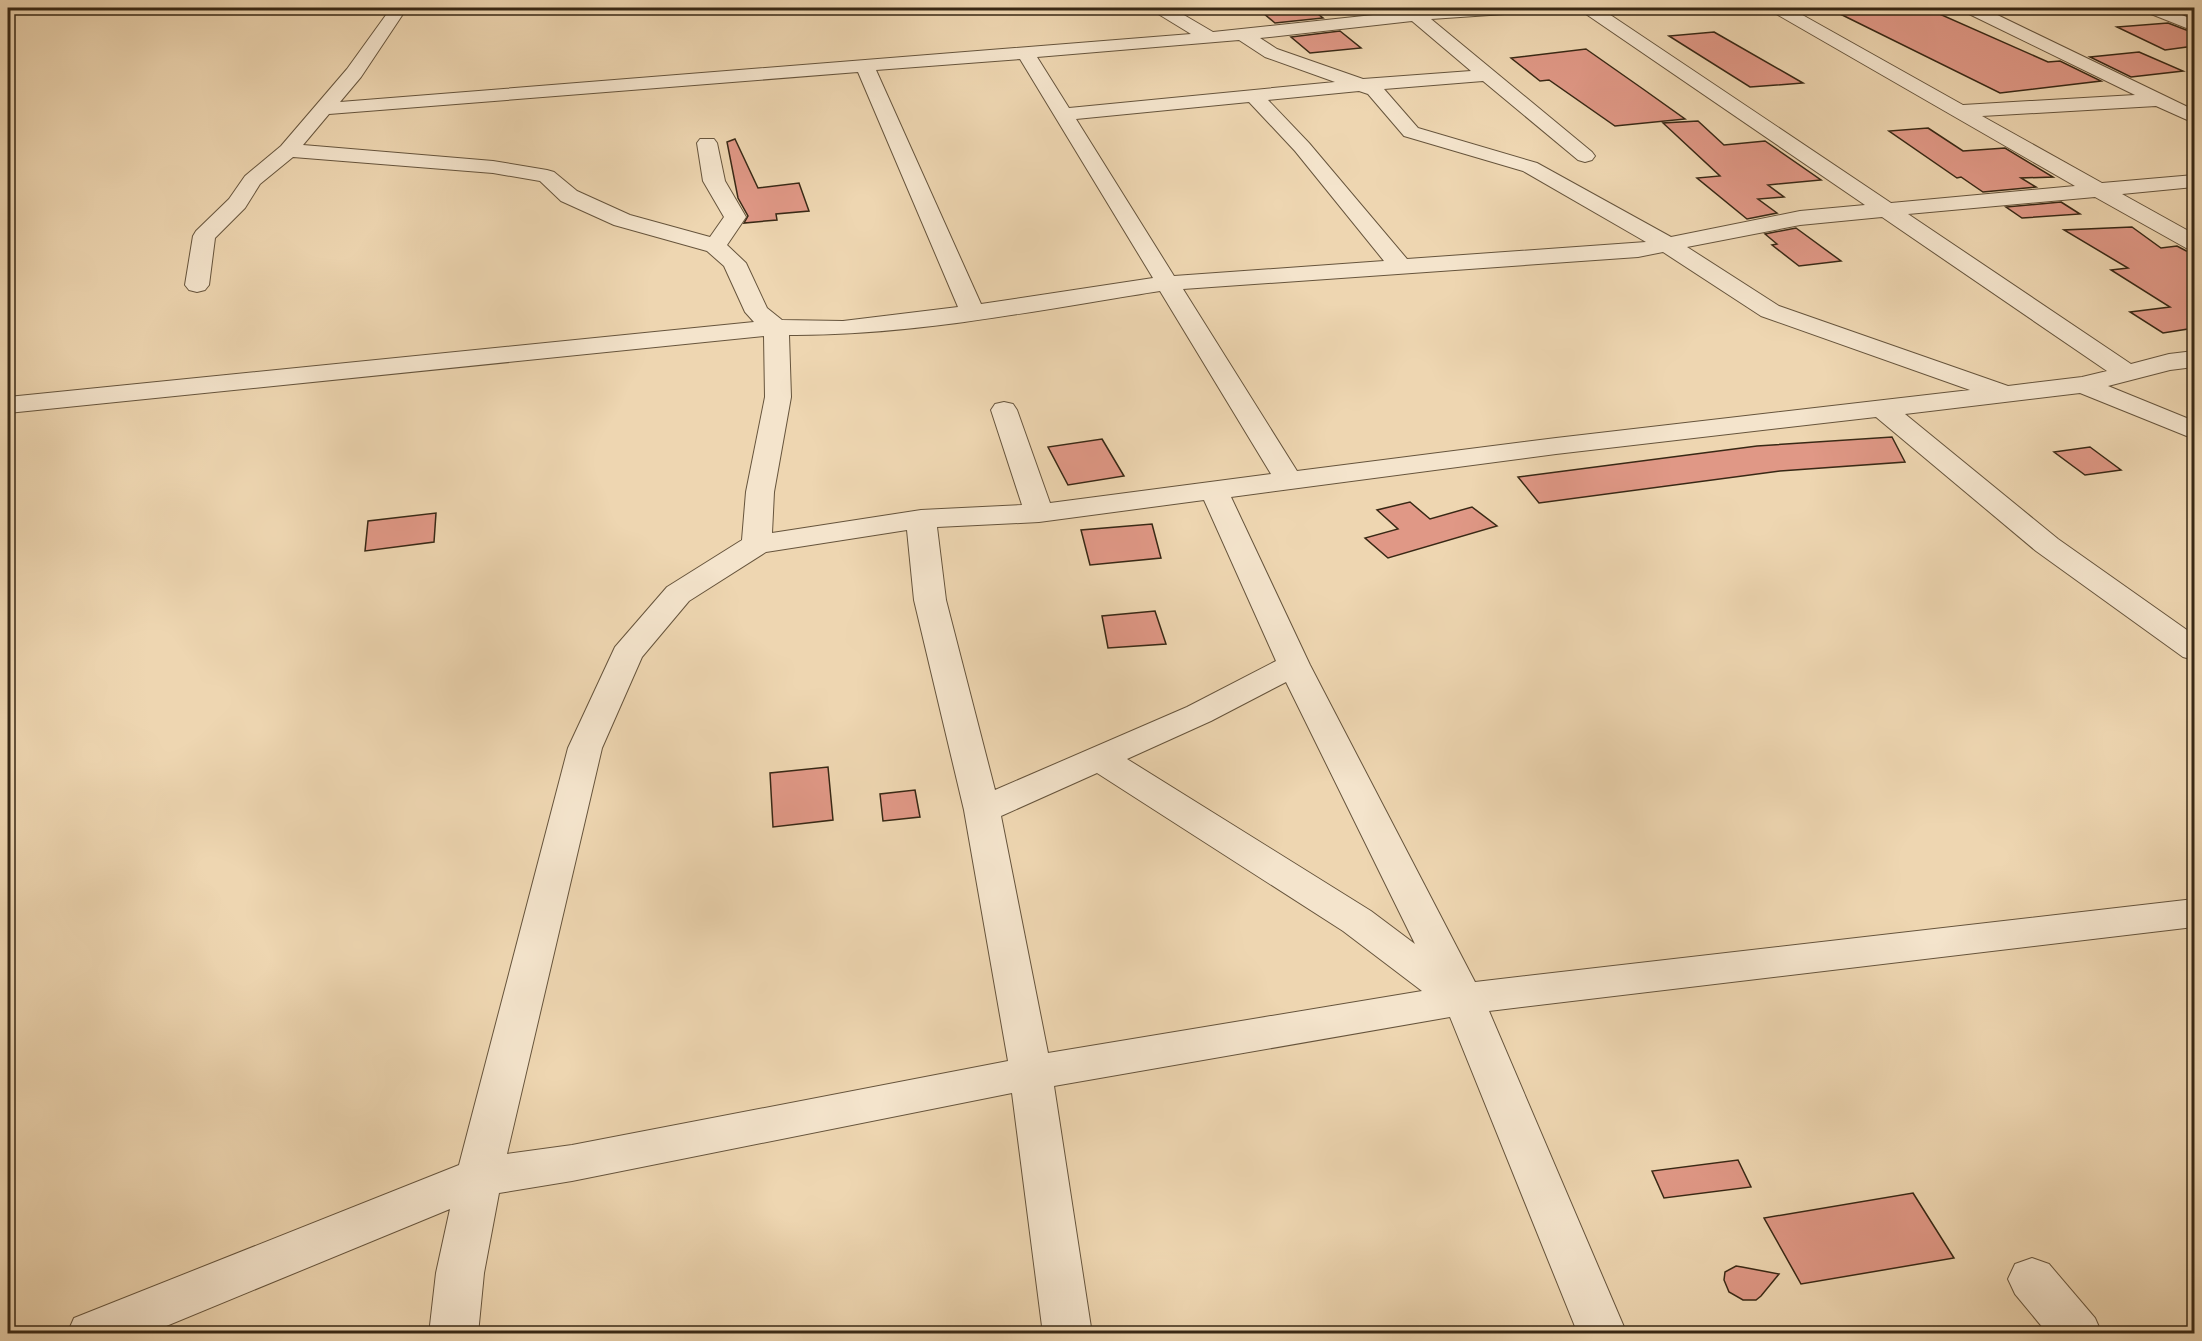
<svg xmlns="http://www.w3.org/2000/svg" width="2202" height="1341" viewBox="0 0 2202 1341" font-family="'IM FELL Double Pica',serif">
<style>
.building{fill:#e09886;stroke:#382815;stroke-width:1.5}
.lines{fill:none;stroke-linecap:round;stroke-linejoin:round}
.minor-casing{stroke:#66543c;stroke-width:2}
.minor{fill:#f4e4cc;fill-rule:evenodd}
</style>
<rect width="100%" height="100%" fill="#eed6b1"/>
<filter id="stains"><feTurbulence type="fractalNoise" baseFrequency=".00333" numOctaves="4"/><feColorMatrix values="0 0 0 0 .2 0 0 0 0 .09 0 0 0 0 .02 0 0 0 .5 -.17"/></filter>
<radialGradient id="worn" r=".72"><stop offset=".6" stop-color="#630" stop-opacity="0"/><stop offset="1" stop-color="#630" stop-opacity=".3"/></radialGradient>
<g class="building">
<path d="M1257,8H1310L1323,18L1275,23Z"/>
<path d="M1828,8H1926L2048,62L2060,61L2101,81L2000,93Z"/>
<path d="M2168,23L2194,33V46L2165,50L2117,27Z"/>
<path d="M1340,31L1361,48L1310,53L1291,37Z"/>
<path d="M1714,32L1803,83L1750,87L1669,36Z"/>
<path d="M1586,49L1643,89L1685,119L1615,126L1549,80L1540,81L1511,58Z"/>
<path d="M2139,52L2183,71L2131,77L2090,57Z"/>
<path d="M1698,121L1724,145L1765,141L1821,180L1768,185L1784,197L1758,199L1777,213L1747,219L1697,178L1720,176L1663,123Z"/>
<path d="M1928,128L1963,151L2005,148L2053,177L2021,178L2036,187L1983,192L1961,177L1957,178L1889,131Z"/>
<path d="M735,139L758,188L799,183L809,211L776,214L777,220L744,223L748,216L738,198L727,142Z"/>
<path d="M2061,202L2080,214L2022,218L2006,207Z"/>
<path d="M2132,227L2161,248L2177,246L2194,255V328L2163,333L2130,312L2170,307L2111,270L2128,268L2064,230Z"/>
<path d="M1796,228L1841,261L1799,266L1772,245L1777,244L1765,234Z"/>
<path d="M1892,437L1905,462L1780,471L1539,503L1518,477L1757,446Z"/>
<path d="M1102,439L1124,476L1068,485L1048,447Z"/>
<path d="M2090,447L2121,470L2085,475L2054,452Z"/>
<path d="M1410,502L1430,519L1472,507L1497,526L1388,558L1365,538L1398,529L1377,510Z"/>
<path d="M436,513L434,542L365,551L368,521Z"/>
<path d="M1152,524L1161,558L1090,565L1081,530Z"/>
<path d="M1155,611L1166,644L1108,648L1102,616Z"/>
<path d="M828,767L833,820L773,827L770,773Z"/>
<path d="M915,790L920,817L883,821L880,794Z"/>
<path d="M1738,1160L1751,1187L1664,1198L1652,1171Z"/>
<path d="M1913,1193L1954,1258L1801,1284L1764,1218Z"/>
<path d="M1736,1266L1742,1267L1779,1274L1761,1296L1756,1300H1743L1729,1292L1724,1280L1725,1272Z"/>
</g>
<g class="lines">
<defs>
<g id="minor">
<path d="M391,8H407L361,77L340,102L1191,34L1155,12L1153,8H1172L1213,32L1401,12V8H1417L1419,10L1527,8L1525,12L1519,13L1431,19L1592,152L1595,156L1592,160L1585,162L1578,160L1483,81L1384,89L1418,128L1537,163L1671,237L1800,211L1865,205L1583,12L1581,8H1600L1891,203L2075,186L1773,12L1771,8H1790L1963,105L2135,95L1965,12L1963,8H1983L2194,110V123L2156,106L1982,116L2102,183L2194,175V187L2122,194L2194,234V250L2186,248L2095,197L1908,214L2131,364L2169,354L2194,351V367L2170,370L2108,386L2194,421V439L2080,393L1905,414L2058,539L2194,635V660L2183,657L2036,551L1876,417L1556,454L1231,497L1310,665L1475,982L2194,899V927L1489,1011L1627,1334H1578L1450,1017L1054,1086L1092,1334H1043L1012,1093L572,1181L499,1193L484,1273L478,1334H429L436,1273L450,1209L147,1334H67L74,1318L459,1165L568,748L615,647L667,587L742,540L746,492L765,397L764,336L8,413V397L754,322L745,312L724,266L707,251L614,225L561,201L540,181L493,173L293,157L260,184L245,208L215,238L209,285L205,290L197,292L189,290L185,285L193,236L196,231L229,199L245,176L281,146L347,69ZM1412,21L1471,71L1363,79L1277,49L1260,38ZM1239,40L1265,57L1335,82L1069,108L1037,57ZM1020,59L1153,278L981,304L876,70ZM858,72L958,307L843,321L782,320L767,308L746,263L727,245L746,217L725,181L717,143L714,139H700L697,143L703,181L724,217L710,237L630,215L577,191L554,172L547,170L493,161L303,145L329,114ZM1359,91L1368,94L1404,136L1523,171L1646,242L1407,259L1309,143L1268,100ZM1249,102L1295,151L1384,261L1174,276L1076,119ZM1882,217L2107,371L2082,377L2008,386L1779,306L1687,247L1800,225ZM1663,252L1761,316L1970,390L1556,438L1297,471L1183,289L1638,257ZM1160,291L1271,474L1050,503L1017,410L1013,404L1004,402L995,404L991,410L1022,505L921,510L772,533L774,492L791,397L789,335C913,336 1038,310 1160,291ZM1204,500L1276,661L1187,707L995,790L946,600L937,527L1039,522ZM907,530L914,600L964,810L1008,1061L572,1145L507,1154L602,748L642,657L689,601L766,552ZM1286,682L1415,944L1371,911L1127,759L1211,721ZM1097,773L1343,931L1422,991L1048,1053L1001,816Z"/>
<path d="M2144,8H2165L2194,20V31L2146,12Z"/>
<path d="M2032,1258L2049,1264L2095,1318L2102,1334H2048L2015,1294L2008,1279L2015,1264Z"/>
</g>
</defs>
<use href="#minor" class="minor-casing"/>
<use href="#minor" class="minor"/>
</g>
<rect width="2202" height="1341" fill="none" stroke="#eed6b1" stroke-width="30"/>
<rect x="9" y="9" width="2184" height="1323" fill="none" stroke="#382815" stroke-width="3"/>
<rect x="15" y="15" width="2172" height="1311" fill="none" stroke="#382815" stroke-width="1.5"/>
<rect width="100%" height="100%" filter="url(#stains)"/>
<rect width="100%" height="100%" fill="url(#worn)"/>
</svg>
